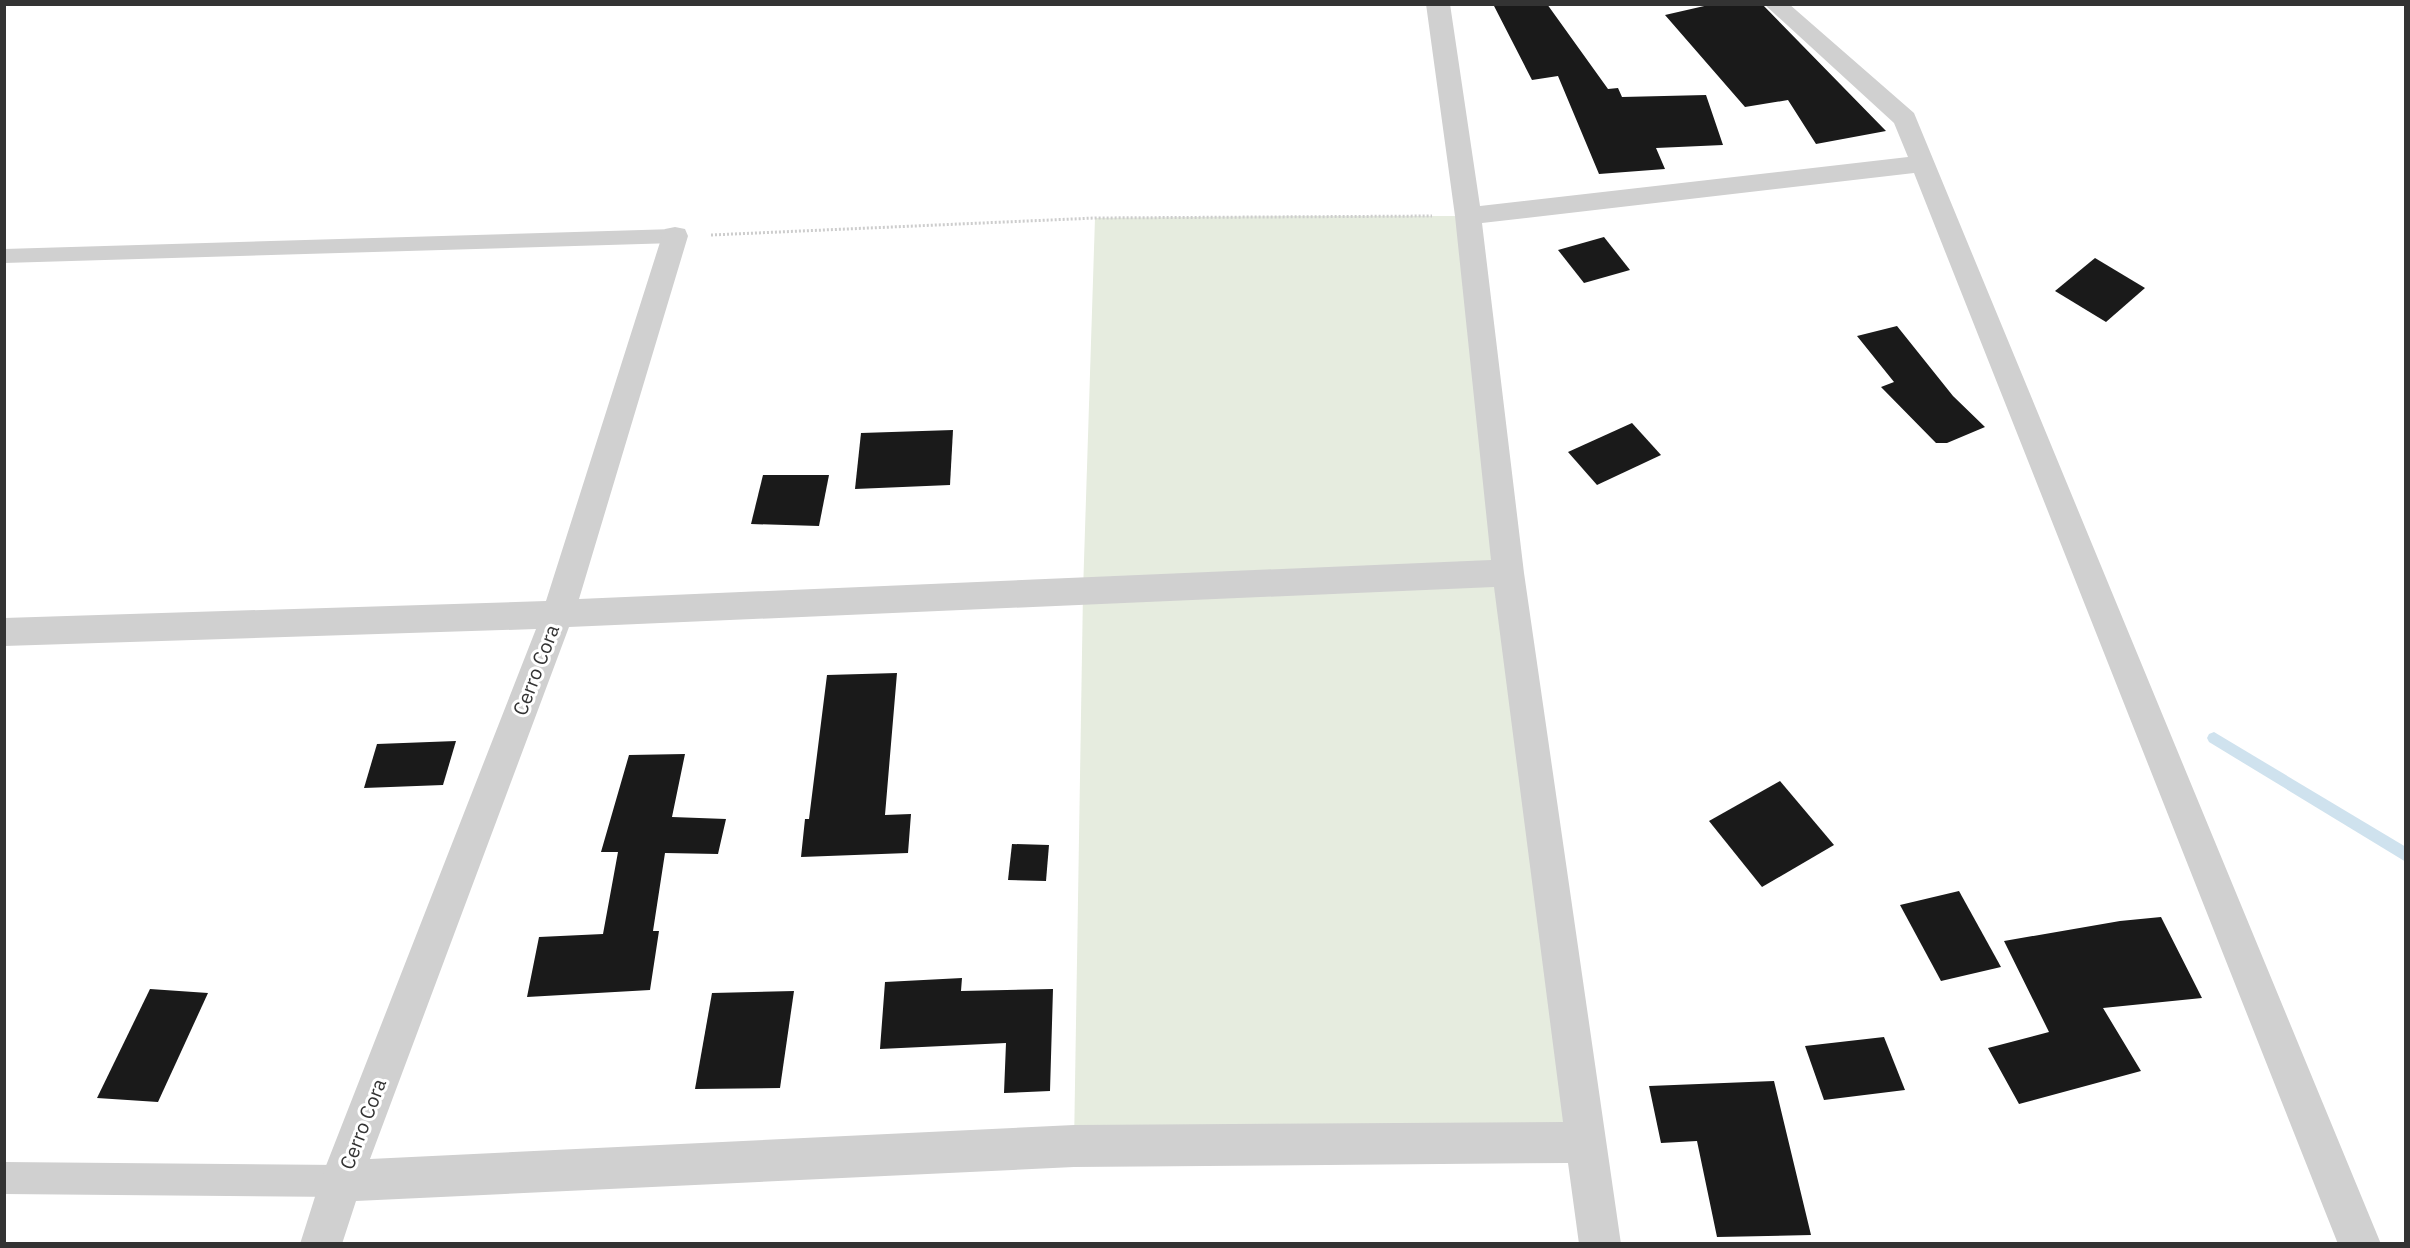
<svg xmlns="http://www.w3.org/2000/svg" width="2410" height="1248" viewBox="0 0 2410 1248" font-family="'IBM Plex Sans',sans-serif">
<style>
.green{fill:#e6ecdf}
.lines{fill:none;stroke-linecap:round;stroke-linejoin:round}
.stream{fill:#cfe2ee;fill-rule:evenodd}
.building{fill:#1a1a1a}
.path{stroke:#cdcdcd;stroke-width:3;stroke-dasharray:2 2;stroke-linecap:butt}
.lane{fill:#d0d0d0;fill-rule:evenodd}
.street{fill:#d0d0d0;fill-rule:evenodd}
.labels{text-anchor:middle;stroke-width:6;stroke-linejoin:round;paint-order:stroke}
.street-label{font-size:20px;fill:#333;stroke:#fff}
</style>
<rect width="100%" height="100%" fill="#fff"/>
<path class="green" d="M1291,216H1468L1587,1142L1074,1146L1083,592L1095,218Z"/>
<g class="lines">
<path class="stream" d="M2214,732L2406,847V862L2209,742L2207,738L2209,734Z"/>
</g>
<g class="building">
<path d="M1493,4H1547L1608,89L1618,88L1622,97L1706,95L1723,145L1656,148L1665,169L1599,174L1558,76L1532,80Z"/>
<path d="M1713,4H1762L1886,131L1816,144L1788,100L1745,107L1665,15Z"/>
<path d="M1604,237L1630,270L1584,283L1558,250Z"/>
<path d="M2095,258L2145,288L2106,322L2055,291Z"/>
<path d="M1897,326L1953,396L1985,427L1947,443H1936L1881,387L1894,382L1857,336Z"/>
<path d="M1632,423L1661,455L1597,485L1568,452Z"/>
<path d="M953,430L950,485L855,489L861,433Z"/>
<path d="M763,475H829L819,526L751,524Z"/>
<path d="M897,673L885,815L911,814L908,853L801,857L805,819H809L827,675Z"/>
<path d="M456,741L443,785L364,788L377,744Z"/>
<path d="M685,754L672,817L726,819L718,854L665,853L653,931H659L650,990L527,997L539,937L603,934L618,852H601L629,755Z"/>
<path d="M1780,781L1834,845L1762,887L1709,821Z"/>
<path d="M1012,844L1049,845L1046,881L1008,880Z"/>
<path d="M1959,891L2001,967L1941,981L1900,905Z"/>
<path d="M2161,917L2202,998L2103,1008L2141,1071L2019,1104L1988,1048L2049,1032L2004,941L2120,921Z"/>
<path d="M962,978L961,991L1053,989L1050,1091L1004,1093L1006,1043L880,1049L885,982Z"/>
<path d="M150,989L208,993L158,1102L97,1098Z"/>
<path d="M794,991L780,1088L695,1089L712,993Z"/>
<path d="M1884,1037L1905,1090L1824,1100L1805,1046Z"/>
<path d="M1774,1081L1811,1235L1717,1237L1697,1141L1661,1143L1649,1086Z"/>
</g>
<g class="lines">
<path class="path" d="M711,235L1095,218L1432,216"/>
<g class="lane">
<path d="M675,229L682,231L685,236L682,241L675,243L4,263V249Z"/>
<path d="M4,1162L341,1165L352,1170L357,1181L352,1192L341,1197L4,1194Z"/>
</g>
<path class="street" d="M1426,4H1450L1480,206L1908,157L1894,123L1764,4H1789L1914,113L2381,1244H2338L1914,173L1482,223L1524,573L1621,1244H1579L1568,1163L1074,1167L356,1201L342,1244H300L320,1181L536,629L4,646V618L546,601L662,236L665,229L675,227L685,229L688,236L579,599L1491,560L1455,216ZM1494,587L1563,1122L1074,1125L370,1159L569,627Z"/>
</g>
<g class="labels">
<g class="street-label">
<text transform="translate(536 670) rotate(-69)" y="7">Cerro Cora</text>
<text transform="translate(363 1124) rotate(-69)" y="7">Cerro Cora</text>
</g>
</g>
<rect width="2410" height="1248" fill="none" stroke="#333333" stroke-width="12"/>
</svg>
